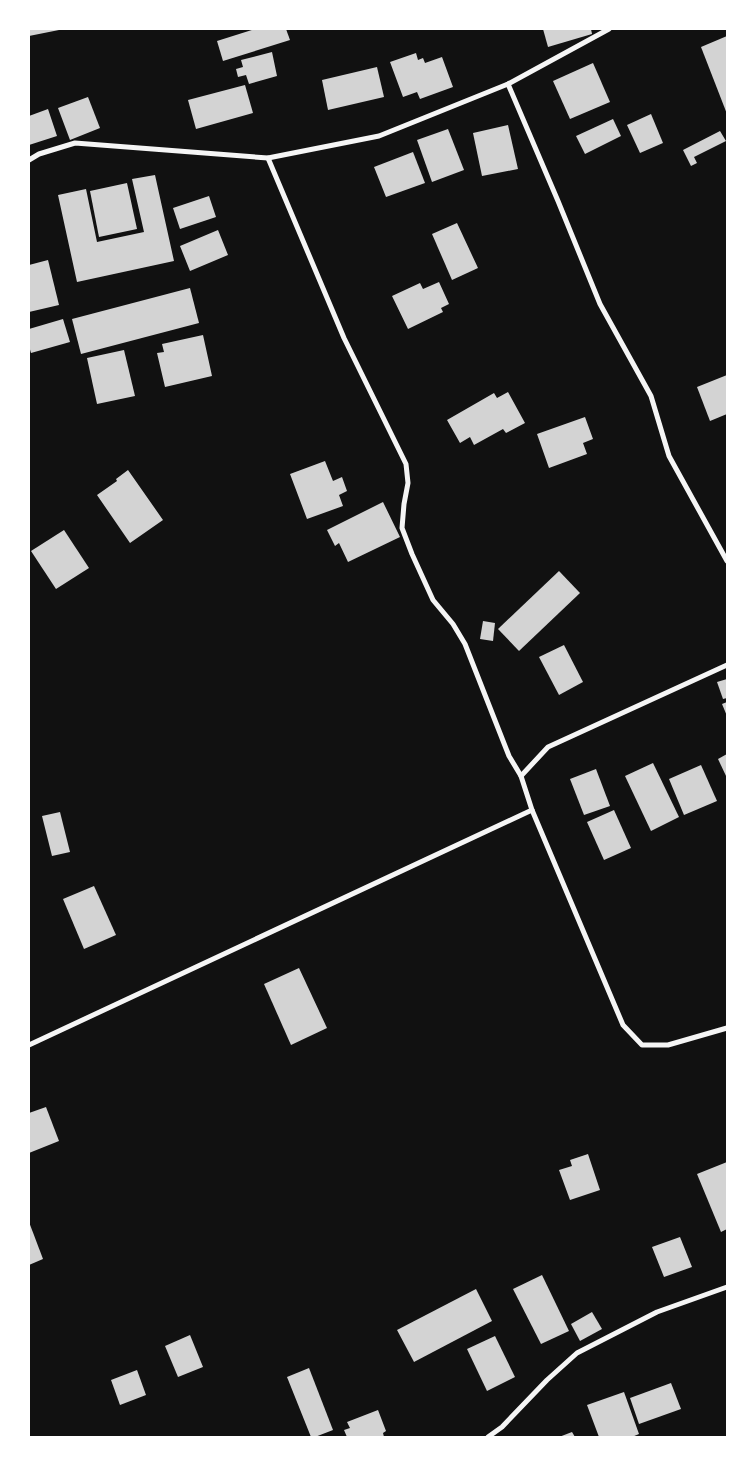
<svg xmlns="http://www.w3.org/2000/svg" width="756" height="1466" viewBox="0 0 756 1466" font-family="'Public Sans',sans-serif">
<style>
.building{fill:#d3d3d3}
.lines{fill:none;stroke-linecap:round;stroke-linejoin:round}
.minor{stroke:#f5f5f5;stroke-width:5}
</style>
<rect width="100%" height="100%" fill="#111"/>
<g class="building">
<path d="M29,29H59V30L29,36Z"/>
<path d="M255,29H286L290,40L223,61L217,41Z"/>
<path d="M543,29H591L592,34L548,47Z"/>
<path d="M727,36V114L701,47Z"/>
<path d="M272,52L277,76L249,84L246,75L238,77L236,69L243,67L241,60Z"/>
<path d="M416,53L418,60L423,58L425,63L442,57L453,87L420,99L417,92L403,97L390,62Z"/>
<path d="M593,63L610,102L570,119L553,81Z"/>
<path d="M377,67L384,97L328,110L322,80Z"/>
<path d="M245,85L253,113L196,129L188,100Z"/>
<path d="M88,97L100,128L70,140L58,108Z"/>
<path d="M48,109L57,136L29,145V116Z"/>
<path d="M651,114L663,143L640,153L627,125Z"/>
<path d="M613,119L621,136L585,154L576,136Z"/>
<path d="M508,125L518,169L482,176L473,133Z"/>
<path d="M448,129L464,170L432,182L417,140Z"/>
<path d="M720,131L726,141L694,157L697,163L691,166L683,150Z"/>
<path d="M413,152L425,183L386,197L374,167Z"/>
<path d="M155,175L174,261L77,282L58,195L86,189L97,242L144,232L132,179Z"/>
<path d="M127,183L137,229L99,237L90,191Z"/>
<path d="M209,196L216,217L180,229L173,208Z"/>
<path d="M457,223L478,268L452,280L432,234Z"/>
<path d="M218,230L228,255L190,271L180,246Z"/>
<path d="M48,260L59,305L29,312V265Z"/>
<path d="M439,282L449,304L441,308L443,312L408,329L392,296L420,283L423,289Z"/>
<path d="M190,288L199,323L81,354L72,319Z"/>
<path d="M63,319L70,342L31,353L29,346V329Z"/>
<path d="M203,335L212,376L165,387L157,353L164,352L162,344Z"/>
<path d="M124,350L135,396L97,404L87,358Z"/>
<path d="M727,375V414L710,421L697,387Z"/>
<path d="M508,392L525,423L506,433L503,429L474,445L470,437L460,443L447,420L494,393L497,398Z"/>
<path d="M585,417L593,439L583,443L587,454L549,468L537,434Z"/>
<path d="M325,461L333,481L342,477L347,491L339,495L343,506L307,519L290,474Z"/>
<path d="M128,470L163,520L130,543L97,495L117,481L116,479Z"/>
<path d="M383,502L400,537L348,562L339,543L335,546L327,530Z"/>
<path d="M64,530L89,568L56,589L31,551Z"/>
<path d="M559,571L580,593L519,651L498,629Z"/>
<path d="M483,621L495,623L493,641L480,639Z"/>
<path d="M564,645L583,682L559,695L539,657Z"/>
<path d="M727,679V698L723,699L717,682Z"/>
<path d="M727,702V716L722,704Z"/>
<path d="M727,754V778L718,759Z"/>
<path d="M653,763L679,817L651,831L625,776Z"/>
<path d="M701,765L717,801L684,815L669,779Z"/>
<path d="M596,769L610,806L584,815L570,779Z"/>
<path d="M614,810L631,848L604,860L587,822Z"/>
<path d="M60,812L70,852L52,856L42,816Z"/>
<path d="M94,886L116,935L84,949L63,899Z"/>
<path d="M299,968L327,1028L291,1045L264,984Z"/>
<path d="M46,1107L59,1141L29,1153V1113Z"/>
<path d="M588,1154L600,1190L570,1200L559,1170L572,1166L570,1160Z"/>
<path d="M727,1162V1229L721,1232L697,1174Z"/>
<path d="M29,1222L43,1259L29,1265Z"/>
<path d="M680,1237L692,1267L664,1277L652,1247Z"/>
<path d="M542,1275L569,1331L541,1344L513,1289Z"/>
<path d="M476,1289L492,1321L414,1362L397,1330Z"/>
<path d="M592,1312L602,1329L580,1341L571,1324Z"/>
<path d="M190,1335L203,1367L178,1377L165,1346Z"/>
<path d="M495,1336L515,1377L487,1391L467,1349Z"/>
<path d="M309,1368L333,1430L315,1437H311L287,1377Z"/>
<path d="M137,1370L146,1395L120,1405L111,1380Z"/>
<path d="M671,1383L681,1409L639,1424L630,1398Z"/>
<path d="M624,1392L639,1434L632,1437H599L587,1405Z"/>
<path d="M378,1410L386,1431L383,1433L384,1437H347L344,1430L350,1428L347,1422Z"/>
<path d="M572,1432L575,1437H559Z"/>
</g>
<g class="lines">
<g class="minor">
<path d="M508,84L558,201L600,304L651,396L669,456L727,561"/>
<path d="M268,158L344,338L406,464L408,483L404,504L402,528L412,554L433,600L453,624L465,644L509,756L521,776"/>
<path d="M29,160L39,154L75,143L268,158L379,136L508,84L609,29"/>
<path d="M727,665L548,747L521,776L532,810L623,1025L642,1045H668L727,1028"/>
<path d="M29,1045L532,810"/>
<path d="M488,1437L502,1427L547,1380L577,1353L657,1312L727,1287"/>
</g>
</g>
<rect width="756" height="1466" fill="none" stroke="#ffffff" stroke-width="60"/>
</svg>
